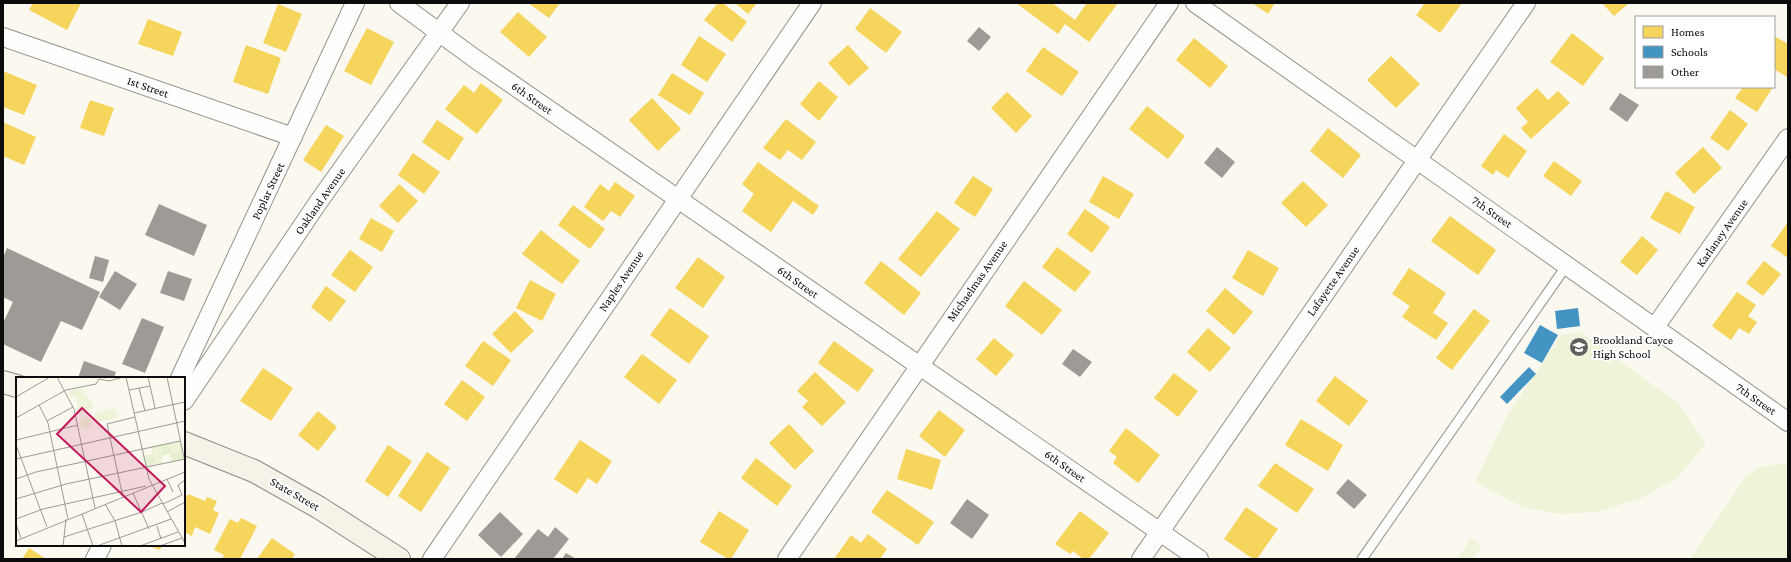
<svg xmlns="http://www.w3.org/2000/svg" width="1791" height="562" viewBox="0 0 1791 562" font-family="'Crimson Pro',serif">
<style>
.pitch{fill:#eff4d9}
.homes{fill:#f6d55c}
.schools{fill:#4393c3}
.building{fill:#9e9a96}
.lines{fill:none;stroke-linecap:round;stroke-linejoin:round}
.service-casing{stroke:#94928f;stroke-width:11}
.minor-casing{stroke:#94928f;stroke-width:20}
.secondary-casing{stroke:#8a8985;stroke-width:24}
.service{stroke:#fefefd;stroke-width:9}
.minor{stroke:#fefefd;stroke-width:18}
.secondary{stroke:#f5f2e8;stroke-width:22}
.labels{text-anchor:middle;stroke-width:4;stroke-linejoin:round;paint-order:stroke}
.street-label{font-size:12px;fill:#0c0c0c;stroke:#fff}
.poi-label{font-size:12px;fill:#0c0c0c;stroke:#fff;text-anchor:start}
.inset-road{fill:none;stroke:#9b9a95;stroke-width:1}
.view{fill:#c2185b;fill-opacity:0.15;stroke:#c2185b;stroke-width:2}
.inset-edge{fill:none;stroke:#0c0c0c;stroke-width:2}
</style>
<rect width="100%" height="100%" fill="#fbf8f0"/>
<g class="pitch">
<path d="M1580,332L1678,403L1706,443L1677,478L1641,498L1598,512L1559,514L1522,507L1475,482L1506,417L1561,335Z"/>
<path d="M1783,463L1788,465V559H1690L1746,476L1759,467Z"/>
<path d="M1471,538L1482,546L1472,559H1457Z"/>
</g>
<g class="homes">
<path d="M33,3H81L67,30L29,10Z"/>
<path d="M528,3H560L549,18Z"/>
<path d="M718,3H723L747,22L732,42L704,20Z"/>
<path d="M735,3H757L748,14Z"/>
<path d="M1016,3H1052L1075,20L1087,3H1118L1089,42L1065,24L1058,34Z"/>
<path d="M1252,3H1275L1268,14Z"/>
<path d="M1425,3H1462L1440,33L1416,15Z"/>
<path d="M1602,3H1629L1614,16Z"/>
<path d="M278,4L302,14L286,52L263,43Z"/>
<path d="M870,8L902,32L886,53L855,29Z"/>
<path d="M518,12L547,37L529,57L500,32Z"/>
<path d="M148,19L182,32L173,56L138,44Z"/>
<path d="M367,28L394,42L371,85L344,71Z"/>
<path d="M1572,33L1604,58L1583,86L1550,62Z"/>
<path d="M699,36L726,54L707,82L681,65Z"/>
<path d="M1774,36L1788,44L1787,77L1774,69Z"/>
<path d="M1194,38L1228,66L1210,88L1176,60Z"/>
<path d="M246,45L281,58L268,94L233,82Z"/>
<path d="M848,45L869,68L849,86L828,63Z"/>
<path d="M1043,47L1079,72L1062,96L1026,71Z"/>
<path d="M1391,56L1420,84L1396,108L1367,80Z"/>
<path d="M3,71L37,85L24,115L3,107Z"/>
<path d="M672,73L704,93L690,115L658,95Z"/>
<path d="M819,81L838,97L819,121L800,104Z"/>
<path d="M481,83L503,100L477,134L445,109L464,85L474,93Z"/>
<path d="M1743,87H1773L1757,112L1735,98Z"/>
<path d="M1537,88L1548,100L1558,91L1570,103L1531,139L1521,128L1528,122L1516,108Z"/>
<path d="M1007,92L1032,116L1016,133L991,108Z"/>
<path d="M652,98L681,129L658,151L629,120Z"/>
<path d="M90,100L114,108L104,136L80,128Z"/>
<path d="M1147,106L1185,136L1168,159L1129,129Z"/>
<path d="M1730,110L1748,124L1728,151L1710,138Z"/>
<path d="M786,119L816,142L802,160L788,150L780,160L763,148Z"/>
<path d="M437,120L464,138L449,161L422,142Z"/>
<path d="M3,122L36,137L24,165L3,156Z"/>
<path d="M326,125L344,136L321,172L303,160Z"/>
<path d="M1328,128L1361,155L1343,178L1310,151Z"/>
<path d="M1504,134L1527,151L1508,178L1496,170L1493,175L1481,166Z"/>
<path d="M1703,147L1722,168L1694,194L1675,173Z"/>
<path d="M413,153L440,172L424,194L398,175Z"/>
<path d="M1554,161L1582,181L1571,196L1543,176Z"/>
<path d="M758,162L819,206L813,215L793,201L771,232L742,211L754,194L742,184Z"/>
<path d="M973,176L993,189L975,217L954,203Z"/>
<path d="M1103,176L1134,194L1119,219L1089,202Z"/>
<path d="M1303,181L1328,205L1306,227L1281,203Z"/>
<path d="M615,182L635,196L620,217L611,211L603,221L584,207L600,184L609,191Z"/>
<path d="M399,184L418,201L398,223L379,206Z"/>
<path d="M1666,191L1695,207L1680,234L1650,218Z"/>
<path d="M573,205L605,229L590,249L558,225Z"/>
<path d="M1085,209L1110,227L1092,253L1067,234Z"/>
<path d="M937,211L960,229L921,277L898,259Z"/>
<path d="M1450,216L1496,250L1478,275L1431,241Z"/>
<path d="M371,218L394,231L382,252L359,239Z"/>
<path d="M1788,222V258L1771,246Z"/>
<path d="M541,230L580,261L562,284L522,254Z"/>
<path d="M1642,236L1658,250L1637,275L1620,262Z"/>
<path d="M1057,247L1091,272L1075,292L1042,267Z"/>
<path d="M350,250L373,267L355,292L331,275Z"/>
<path d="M1248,250L1279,268L1263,296L1232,278Z"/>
<path d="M698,257L725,277L703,308L675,288Z"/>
<path d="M881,261L921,293L904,315L864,283Z"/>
<path d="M1764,261L1781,274L1763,296L1746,283Z"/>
<path d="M1409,268L1446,293L1433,313L1448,323L1436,340L1402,317L1410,306L1392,294Z"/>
<path d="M530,280L556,294L542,321L516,308Z"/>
<path d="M1024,281L1062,310L1042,335L1005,306Z"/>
<path d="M326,286L346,301L330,322L311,307Z"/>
<path d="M1225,288L1253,312L1234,335L1206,311Z"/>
<path d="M1737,292L1756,305L1748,316L1757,322L1749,334L1739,328L1731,340L1712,326Z"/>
<path d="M670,308L709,336L689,364L650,335Z"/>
<path d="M1474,309L1490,321L1452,370L1436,358Z"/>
<path d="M515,311L534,331L511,353L492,334Z"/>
<path d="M1208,328L1231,348L1210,372L1187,352Z"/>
<path d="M994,338L1014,355L996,376L976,359Z"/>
<path d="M483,341L511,360L493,386L465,366Z"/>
<path d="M834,341L874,370L858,392L818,363Z"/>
<path d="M642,354L677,380L659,404L624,377Z"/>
<path d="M263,368L293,388L271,421L240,401Z"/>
<path d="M815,372L846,402L822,426L802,407L808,401L797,391Z"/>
<path d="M1174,373L1198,391L1178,417L1154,398Z"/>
<path d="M1335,376L1368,401L1349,426L1316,401Z"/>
<path d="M462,380L485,397L467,421L444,404Z"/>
<path d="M939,410L965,430L945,457L919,436Z"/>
<path d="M318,411L337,427L318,451L298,435Z"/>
<path d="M1301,419L1343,445L1328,471L1285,445Z"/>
<path d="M789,424L814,451L795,470L769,443Z"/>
<path d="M1126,428L1160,455L1138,483L1113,463L1117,457L1109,451Z"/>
<path d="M580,440L612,461L597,484L588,478L577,494L554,479Z"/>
<path d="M388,445L412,461L388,497L365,481Z"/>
<path d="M906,449L941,460L932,490L897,479Z"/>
<path d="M427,452L450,468L421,512L398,496Z"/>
<path d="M756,458L792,486L777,506L741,478Z"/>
<path d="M1275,463L1314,489L1297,513L1258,486Z"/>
<path d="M887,490L934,522L918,545L871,512Z"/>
<path d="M188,494L205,501L207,497L217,501L213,510L219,513L210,534L195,527L192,536L184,532V502Z"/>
<path d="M1246,507L1278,529L1257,559H1253L1224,539Z"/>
<path d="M719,511L749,530L731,559H728L700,542Z"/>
<path d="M1080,511L1109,533L1089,559H1083L1073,551L1070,554L1055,544Z"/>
<path d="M241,518L257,526L240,559H222L224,555L214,550L230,519L238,523Z"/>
<path d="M868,534L887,549L880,559H834L851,535L861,543Z"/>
<path d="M272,538L295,554L292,559H257Z"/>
<path d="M147,545H162L160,550Z"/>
<path d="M29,548L46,559H22Z"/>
</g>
<g class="schools">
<path d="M1578,308L1580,326L1557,329L1555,311Z"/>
<path d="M1540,325L1558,335L1542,363L1524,353Z"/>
<path d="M1529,367L1536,374L1507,404L1500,397Z"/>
</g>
<g class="building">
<path d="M979,27L991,37L979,51L967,41Z"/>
<path d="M1620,93L1639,105L1627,122L1609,109Z"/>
<path d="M1217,147L1235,162L1222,178L1204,163Z"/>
<path d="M159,204L207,225L194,256L145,235Z"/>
<path d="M7,248L100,292L82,330L61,321L41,362L3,344V323L13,302L3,297V258Z"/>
<path d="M95,256L109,260L103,282L89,278Z"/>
<path d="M115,271L137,284L120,310L99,297Z"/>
<path d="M168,271L192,279L184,301L160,293Z"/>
<path d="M142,318L164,327L145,373L122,364Z"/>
<path d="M1073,349L1092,362L1080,377L1062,364Z"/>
<path d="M84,361L116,372L114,378H78Z"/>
<path d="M1348,479L1367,495L1354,509L1336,493Z"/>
<path d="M967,499L989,515L972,539L950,523Z"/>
<path d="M500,512L523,534L501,557L478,535Z"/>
<path d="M555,527L569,539L553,559H514L538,529L548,537Z"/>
<path d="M566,553L576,559H562Z"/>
</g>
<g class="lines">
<defs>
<path id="service" d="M1362,559L1567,265"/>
<g id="minor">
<path d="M399,3L474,58L1199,559"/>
<path d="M1195,3L1788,422"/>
<path d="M3,37L293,137"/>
<path d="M1655,327L1788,138"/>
<path d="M180,378L355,3"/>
<path d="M184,401L317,204L460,3"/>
<path d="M95,559L102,545"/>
<path d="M432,559L812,3"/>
<path d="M787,559L1169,3"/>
<path d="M1141,559L1526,3"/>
</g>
<g id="secondary">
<path d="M3,382L17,386"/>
<path d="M184,443L254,471L318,507L399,559"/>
</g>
</defs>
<use href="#service" class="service-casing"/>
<use href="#minor" class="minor-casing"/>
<use href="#secondary" class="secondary-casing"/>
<use href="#service" class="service"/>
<use href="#minor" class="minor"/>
<use href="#secondary" class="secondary"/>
</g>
<defs>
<symbol id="school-disc" viewBox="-11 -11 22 22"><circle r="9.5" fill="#605f5c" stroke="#fff"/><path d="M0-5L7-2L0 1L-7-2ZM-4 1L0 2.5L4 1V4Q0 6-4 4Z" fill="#fff"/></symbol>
</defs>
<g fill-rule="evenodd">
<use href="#school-disc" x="1568" y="336" width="22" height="22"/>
</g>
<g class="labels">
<g class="street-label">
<text transform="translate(148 87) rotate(19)" y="4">1st Street</text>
<text transform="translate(532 98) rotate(35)" y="4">6th Street</text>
<text transform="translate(268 191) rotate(-65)" y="4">Poplar Street</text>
<text transform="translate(320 201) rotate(-55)" y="4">Oakland Avenue</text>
<text transform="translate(1492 212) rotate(35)" y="4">7th Street</text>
<text transform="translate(1722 233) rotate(-55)" y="4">Karlaney Avenue</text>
<text transform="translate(621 281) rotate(-56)" y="4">Naples Avenue</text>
<text transform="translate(977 281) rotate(-55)" y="4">Michaelmas Avenue</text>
<text transform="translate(1333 281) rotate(-55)" y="4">Lafayette Avenue</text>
<text transform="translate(798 282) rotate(35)" y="4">6th Street</text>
<text transform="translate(1756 399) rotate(35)" y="4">7th Street</text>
<text transform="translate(1065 466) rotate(35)" y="4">6th Street</text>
<text transform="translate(295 494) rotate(30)" y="4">State Street</text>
</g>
<g class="poi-label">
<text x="1593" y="344">Brookland Cayce<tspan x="1593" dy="14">High School</tspan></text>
</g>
</g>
<g transform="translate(16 377)">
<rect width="169" height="169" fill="#fbf8f0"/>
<path d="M164,64L168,82L155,85L154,77L145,79L147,86L130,90L127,79L137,77L135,70Z" fill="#e6f0d0"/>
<path d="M69,10L68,17L75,23L78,31L63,37L60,19L54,20L53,14L65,11L67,18L66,11ZM97,31L102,35L100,41L79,46L77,40L79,36ZM64 46a6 6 0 1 1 12 0a6 6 0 1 1-12 0ZM162,66L164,76L157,75L152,68ZM146,70V75L141,80H144L146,85L140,86L137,72Z" fill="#eff4d9"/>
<path class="inset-road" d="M41,0L58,32L79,131M110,0L133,102L169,166M132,0L139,31M151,0L169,85M123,11L129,34M113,13L134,9M0,20L34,0M23,28L32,46L52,142M118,36L169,25M0,41L50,13L80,7L83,2L93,4L107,0M31,44L57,30M0,63L62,48M0,68L31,150M0,82L169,44M0,102L20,95L164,64M151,102L157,115M117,116L133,152M107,120L91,47L119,40M0,122L50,107L169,82M89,127L99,144L106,169M147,127L166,118L162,108L169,103M151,135L169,125M66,137L77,169M0,142L27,132L130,109M0,147L5,161M141,149L145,162M48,160L126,135L146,126M0,164L169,95M47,169L50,142M81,169L155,142M124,169L162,155M144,169L166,161"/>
<path class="view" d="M66,31L149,109L125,135L41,57Z"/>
<rect width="169" height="169" class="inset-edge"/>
</g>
<rect width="1791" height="562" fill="none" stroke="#0c0c0c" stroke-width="8"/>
<rect x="1635" y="16" width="140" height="72" fill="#ffffff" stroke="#9e9e9e"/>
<rect x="1643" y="26" width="20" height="12" fill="#f6d55c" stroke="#9e9e9e"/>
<text x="1671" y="36" font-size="12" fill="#0c0c0c">Homes</text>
<rect x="1643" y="46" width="20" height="12" fill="#4393c3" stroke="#9e9e9e"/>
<text x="1671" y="56" font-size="12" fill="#0c0c0c">Schools</text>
<rect x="1643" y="66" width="20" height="12" fill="#9e9a96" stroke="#9e9e9e"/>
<text x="1671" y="76" font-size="12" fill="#0c0c0c">Other</text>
</svg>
